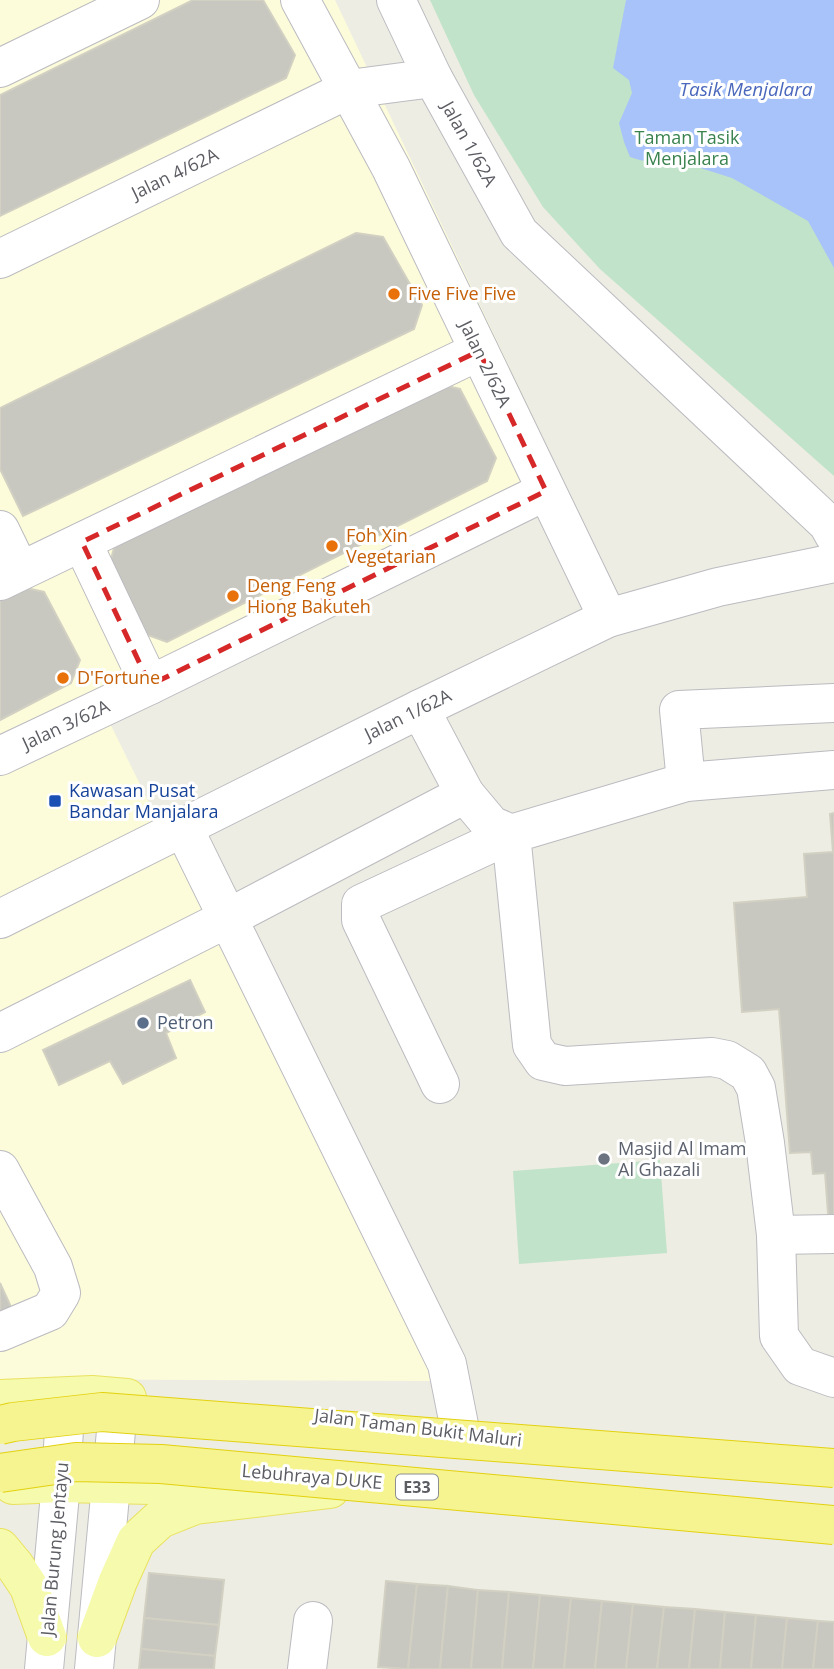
<svg xmlns="http://www.w3.org/2000/svg" width="834" height="1669" viewBox="0 0 834 1669" font-family="'Open Sans',sans-serif">
<style>
.commercial{fill:#fcfcda}
.green{fill:#c1e3c9}
.water{fill:#a7c3fa}
.building{fill:#c8c8c0;stroke:#d2d0c2;stroke-width:2}
.lines{fill:none;stroke-linecap:round;stroke-linejoin:round}
.minor-casing{stroke:#bbbbc1;stroke-width:40}
.major-casing{stroke:#e9e261;stroke-width:40}
.minor{stroke:#fff;stroke-width:38}
.major{stroke:#f5faac;stroke-width:38}
.highway-bridge-casing{stroke:#e3d10e;stroke-width:40;stroke-linecap:butt}
.highway-bridge{stroke:#f6f491;stroke-width:38}
.marked{fill:none;stroke:#d62828;stroke-width:5;stroke-dasharray:14 9;stroke-linejoin:round}
.food-dot{fill:#e8710a;stroke:#fff;stroke-width:2.5}
.transit-dot{fill:#1a4fb4;stroke:#fff;stroke-width:2.5}
.service-dot{fill:#5c6f8a;stroke:#fff;stroke-width:2.5}
.worship-dot{fill:#6b7280;stroke:#fff;stroke-width:2.5}
.labels{text-anchor:middle;stroke-width:6;stroke-linejoin:round;paint-order:stroke}
.shield{fill:#fff;stroke:#8c8e92;stroke-width:2}
.shield-label{font-size:16px;font-weight:bold;fill:#5b5d63}
.park-label{font-size:18px;fill:#3a834f;stroke:#fff}
.street-label{font-size:18px;fill:#5b5d63;stroke:#fff}
.food-label{font-size:18px;fill:#c56008;stroke:#fff;text-anchor:start}
.transit-label{font-size:18px;fill:#164399;stroke:#fff;text-anchor:start}
.service-label{font-size:18px;fill:#4e5e75;stroke:#fff;text-anchor:start}
.worship-label{font-size:18px;fill:#5b616d;stroke:#fff;text-anchor:start}
.water-label{font-size:19px;font-style:italic;fill:#4b68bc;stroke:#fff}
</style>
<rect width="100%" height="100%" fill="#edede3"/>
<path class="commercial" d="M0,0H335L557,467L94,691L434,1381L0,1379Z"/>
<g class="green">
<path d="M430,0H834V476L600,269L543,207L474,95Z"/>
<path d="M660,1160L667,1253L519,1264L513,1171Z"/>
</g>
<path class="water" d="M626,0H834V268L808,221L732,178L669,158C655,163 644,162 630,157L624,142L619,123L632,93L629,80L613,68Z"/>
<g class="building">
<path d="M193,0H263L295,55L286,78L0,216V95Z"/>
<path d="M356,233L383,237L422,305L414,329L23,516L0,469V408Z"/>
<path d="M433,383L460,389L496,458L487,481L167,642L142,633L110,563L117,537Z"/>
<path d="M17,586L44,592L80,660L71,683L0,720V594Z"/>
<path d="M834,813V1225L829,1226L825,1173L813,1174L811,1152L790,1153L779,1009L742,1012L734,903L807,897L804,854L833,852L830,814Z"/>
<path d="M190,980L205,1012L166,1033L176,1058L123,1084L110,1061L59,1085L43,1050Z"/>
<path d="M0,1283L12,1309L0,1315Z"/>
<path d="M149,1573L224,1580L219,1625L144,1618Z"/>
<path d="M386,1581L417,1584L408,1669L378,1667Z"/>
<path d="M417,1584L448,1586L440,1669H408Z"/>
<path d="M448,1586L478,1590L471,1669H440Z"/>
<path d="M478,1590L509,1592L502,1669H471Z"/>
<path d="M509,1592L540,1595L533,1669H502Z"/>
<path d="M540,1595L571,1598L564,1669H533Z"/>
<path d="M571,1598L602,1601L595,1669H564Z"/>
<path d="M602,1601L633,1604L626,1669H595Z"/>
<path d="M633,1604L664,1607L657,1669H626Z"/>
<path d="M664,1607L695,1609L689,1669H657Z"/>
<path d="M695,1609L725,1612L720,1669H689Z"/>
<path d="M725,1612L756,1615L751,1669H720Z"/>
<path d="M756,1615L787,1618L782,1669H751Z"/>
<path d="M144,1618L219,1625L215,1656L141,1649Z"/>
<path d="M787,1618L818,1621L813,1669H782Z"/>
<path d="M818,1621L834,1622V1669H813Z"/>
<path d="M141,1649L215,1656L214,1669H139Z"/>
</g>
<g class="lines">
<defs>
<g id="minor">
<path d="M300,0L391,168L608,618"/>
<path d="M396,0L433,78L519,233L828,524L834,535"/>
<path d="M0,68L140,0"/>
<path d="M0,259L349,89L433,78"/>
<path d="M0,530L20,571"/>
<path d="M82,542L150,685"/>
<path d="M0,581L479,351"/>
<path d="M834,703L679,710L686,782L511,834L532,1045L543,1061L565,1066L712,1057L727,1060L748,1073L756,1088L765,1143L776,1235L834,1234"/>
<path d="M0,756L150,685L546,491"/>
<path d="M686,782L834,770"/>
<path d="M183,827L447,1364L460,1430"/>
<path d="M0,919L420,709L608,618L718,587L834,563"/>
<path d="M0,1033L228,918L465,794L420,709"/>
<path d="M440,1084L361,920V904L511,834L491,825L465,794"/>
<path d="M0,1170L53,1267L61,1293L50,1311L0,1332"/>
<path d="M776,1235L779,1336L800,1366L834,1378"/>
<path d="M44,1669L61,1483L64,1429"/>
<path d="M94,1669L116,1431"/>
<path d="M307,1669L313,1621"/>
</g>
<g id="major">
<path d="M0,1399L92,1395L127,1398"/>
<path d="M13,1485L61,1483L243,1487"/>
<path d="M0,1548L15,1566L29,1587L47,1637"/>
<path d="M97,1638L118,1581L136,1541L160,1519L195,1505L330,1489"/>
</g>
</defs>
<use href="#minor" class="minor-casing"/>
<use href="#major" class="major-casing"/>
<use href="#minor" class="minor"/>
<use href="#major" class="major"/>
<defs>
<g id="highway-bridge">
<path d="M0,1425L13,1422L102,1412L834,1468"/>
<path d="M0,1473L76,1462L161,1464L834,1525"/>
</g>
</defs>
<use href="#highway-bridge" class="highway-bridge-casing"/>
<use href="#highway-bridge" class="highway-bridge"/>
</g>
<path class="marked" d="M479,351L546,491L150,685L82,542Z"/>
<g class="food-dot">
<circle cx="394" cy="294" r="7"/>
<circle cx="332" cy="546" r="7"/>
<circle cx="233" cy="596" r="7"/>
<circle cx="63" cy="678" r="7"/>
</g>
<rect class="transit-dot" x="48" y="794" width="14" height="14" rx="3.5"/>
<circle class="service-dot" cx="143" cy="1023" r="7"/>
<circle class="worship-dot" cx="604" cy="1159" r="7"/>
<g class="labels">
<rect class="shield" x="396" y="1474.5" width="42" height="25" rx="5"/>
<g class="shield-label">
<text x="417" y="1493">E33</text>
</g>
<g class="park-label">
<text x="687" y="144">Taman Tasik<tspan x="687" dy="21">Menjalara</tspan></text>
</g>
<g class="street-label">
<text transform="translate(469 144) rotate(61)" y="6">Jalan 1/62A</text>
<text transform="translate(175 174) rotate(-26)" y="6">Jalan 4/62A</text>
<text transform="translate(485 364) rotate(64)" y="6">Jalan 2/62A</text>
<text transform="translate(408 715) rotate(-26)" y="6">Jalan 1/62A</text>
<text transform="translate(66 725) rotate(-25)" y="6">Jalan 3/62A</text>
<text transform="translate(418 1428) rotate(7)" y="6">Jalan Taman Bukit Maluri</text>
<text transform="translate(312 1477) rotate(5)" y="6">Lebuhraya DUKE</text>
<text transform="translate(55 1549) rotate(-85)" y="6">Jalan Burung Jentayu</text>
</g>
<g class="food-label">
<text x="408" y="300">Five Five Five</text>
<text x="346" y="542">Foh Xin<tspan x="346" dy="21">Vegetarian</tspan></text>
<text x="247" y="592">Deng Feng<tspan x="247" dy="21">Hiong Bakuteh</tspan></text>
<text x="77" y="684">D'Fortune</text>
</g>
<g class="transit-label">
<text x="69" y="797">Kawasan Pusat<tspan x="69" dy="21">Bandar Manjalara</tspan></text>
</g>
<g class="service-label">
<text x="157" y="1029">Petron</text>
</g>
<g class="worship-label">
<text x="618" y="1155">Masjid Al Imam<tspan x="618" dy="21">Al Ghazali</tspan></text>
</g>
<g class="water-label">
<text x="746" y="96">Tasik Menjalara</text>
</g>
</g>
</svg>
